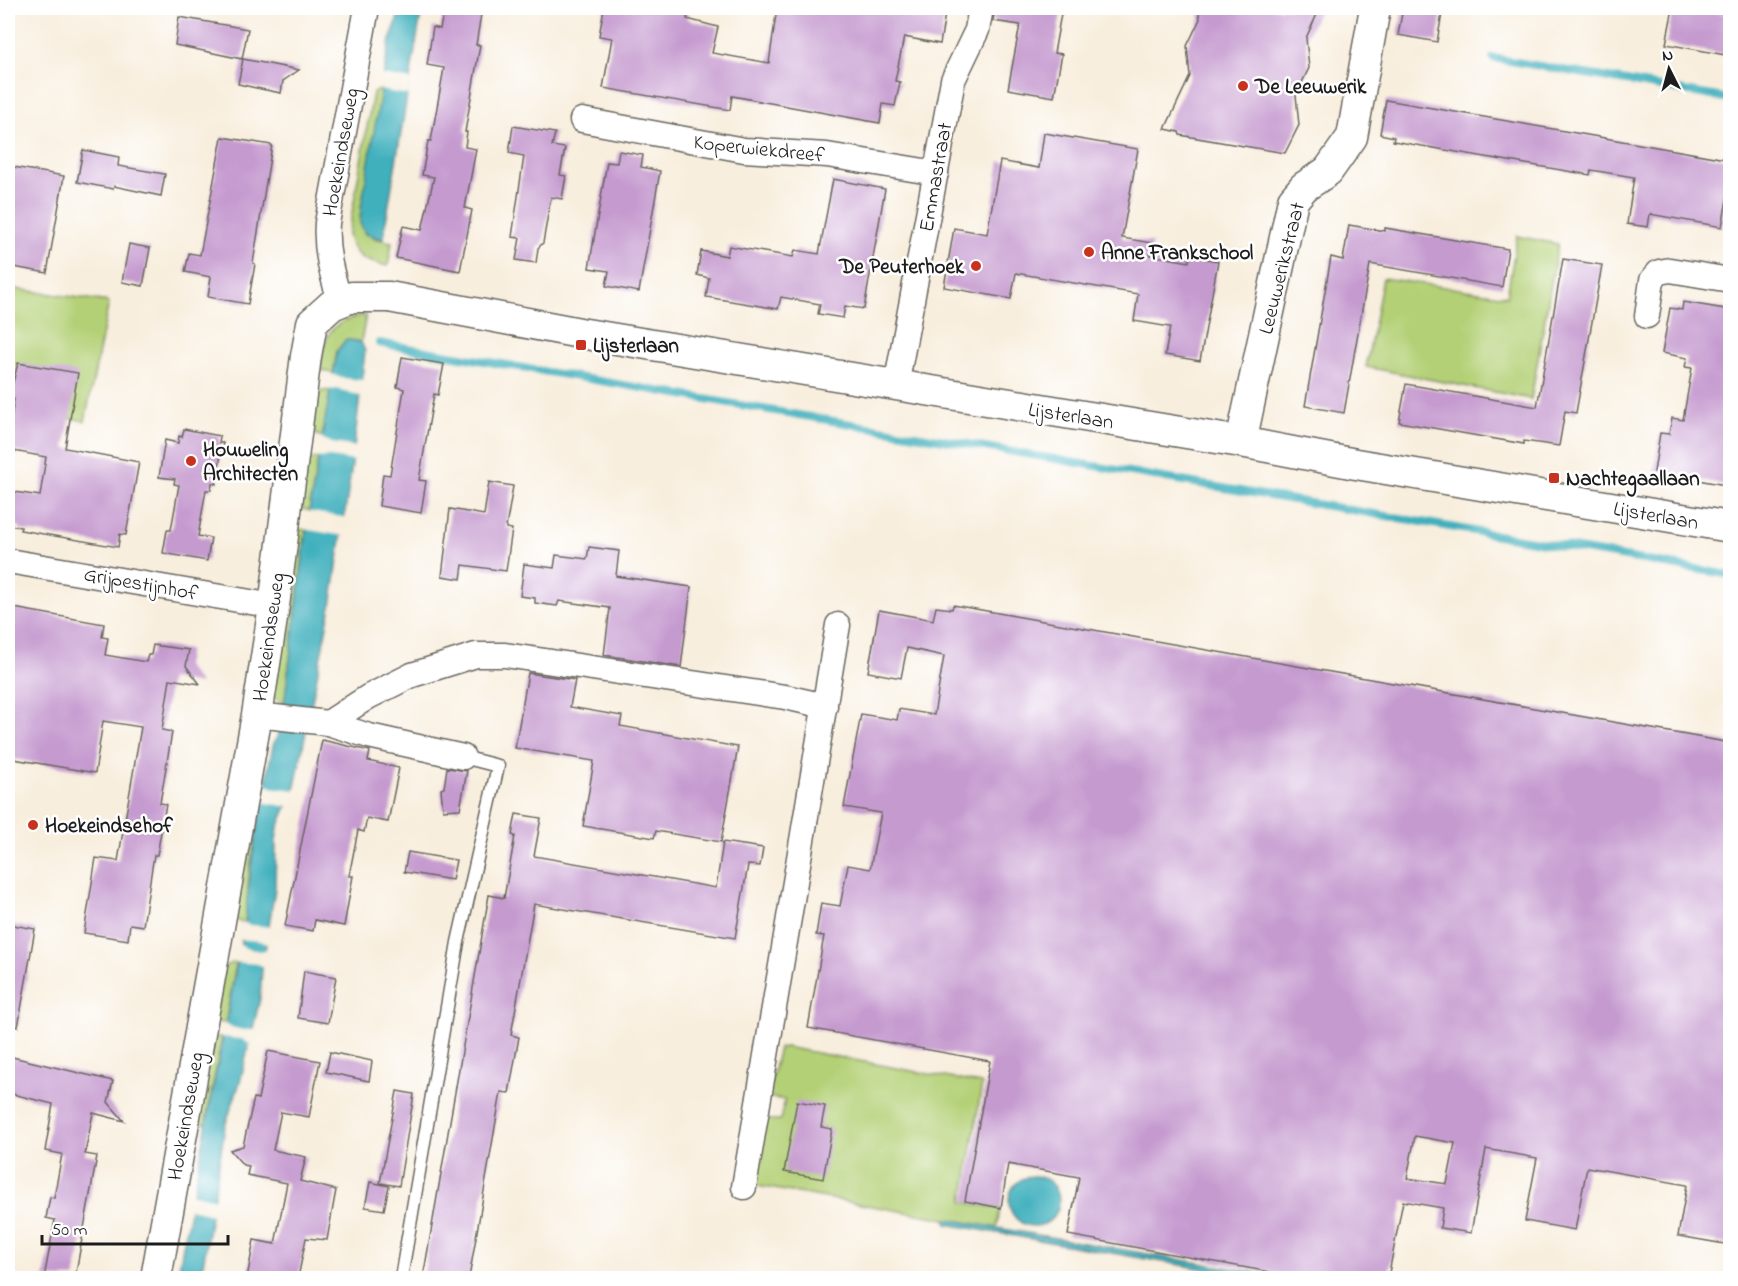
<svg xmlns="http://www.w3.org/2000/svg" width="1738" height="1286" viewBox="0 0 1738 1286" font-family="'Indie Flower',sans-serif">
<style>
.green{fill:#b3d076;stroke:#687649;stroke-width:1.5}
.water{fill:#41b0bd;stroke:#2e666c;stroke-width:1.5}
.pier{fill:#f8eedd}
.lines{fill:none;stroke-linecap:round;stroke-linejoin:round}
.stream{stroke:#41b0bd;stroke-width:8}
.building{fill:#c59acf;fill-rule:evenodd}
.service-casing{stroke:#696660;stroke-width:15}
.minor-casing{stroke:#696660;stroke-width:27}
.tertiary-casing{stroke:#696660;stroke-width:33}
.service{stroke:#fff;stroke-width:12}
.minor{stroke:#fff;stroke-width:24}
.tertiary{stroke:#fff;stroke-width:30}
.poi-dot{fill:#c8321e;stroke:#fff;stroke-width:2}
.labels{text-anchor:middle;stroke-width:5;stroke-linejoin:round;paint-order:stroke}
.poi-label{font-size:21px;font-weight:bold;fill:#1c1c1c;stroke:#fff;text-anchor:start}
.street-label{font-size:21px;fill:#1c1c1c;stroke:#fff}
</style>
<rect width="100%" height="100%" fill="#fff"/>
<filter id="ink" filterUnits="userSpaceOnUse"><feTurbulence type="fractalNoise" baseFrequency=".0167" numOctaves="2"/><feDisplacementMap in="SourceGraphic" scale="12" xChannelSelector="R" yChannelSelector="G"/><feConvolveMatrix kernelMatrix="1 2 1 2 8 2 1 2 1" color-interpolation-filters="sRGB"/></filter>
<filter id="wash" filterUnits="userSpaceOnUse"><feTurbulence type="fractalNoise" baseFrequency=".008" numOctaves="4" result="noise"/><feDisplacementMap in="SourceGraphic" scale="24" xChannelSelector="R" yChannelSelector="G"/><feGaussianBlur stdDeviation="1.35" result="paint"/><feColorMatrix in="noise" values="0 0 0 0 0 0 0 0 0 0 0 0 0 0 0 0 0 1.4 0 .05"/><feComposite in="paint" operator="in"/></filter>
<g filter="url(#wash)">
<rect width="100%" height="100%" fill="#f8eedd"/>
<g class="green">
<path d="M382,89L361,208L360,223L373,238L392,242L388,266C365,262 354,258 348,235L373,93Z"/>
<path d="M1517,236L1558,244L1531,399L1366,367L1383,278L1507,296Z"/>
<path d="M8,288L109,302L85,421L8,408Z"/>
<path d="M366,315L361,342L346,340L337,351L333,374L320,369C323,336 330,320 366,315Z"/>
<path d="M331,390L322,439L312,430L317,392Z"/>
<path d="M318,458L309,511L300,508L308,459Z"/>
<path d="M300,529L306,530L284,705L270,695L297,530Z"/>
<path d="M256,836L250,865L245,924L232,918L246,837Z"/>
<path d="M236,962L225,1024L214,1020L224,966Z"/>
<path d="M211,1037H222L205,1124L196,1120Z"/>
<path d="M785,1047L982,1084L963,1202L1000,1209L997,1228L751,1185L762,1120H780L785,1100L767,1097L779,1048Z"/>
</g>
<g class="water">
<path d="M401,8H422L383,239L365,234L360,223L361,208L389,44Z"/>
<path d="M346,339L361,342L365,351L352,465L332,600L295,787L278,828L276,840L275,888L262,969L260,999L240,1082L225,1126L201,1278H177L245,922C250,861 261,801 274,741L277,738L284,705L309,511L337,351Z"/>
<circle cx="1034" cy="1201" r="25"/>
<path d="M949,1219L997,1228L1287,1278H1255L947,1224L946,1220Z"/>
</g>
<g class="pier">
<path d="M382,75L411,80L408,95L380,90Z"/>
<path d="M330,373L341,378L364,380L363,397L338,389L328,390Z"/>
<path d="M319,437L332,443L357,447L355,461L330,457L315,458Z"/>
<path d="M306,511L348,518L345,536L303,529Z"/>
<path d="M265,784L274,788L297,790L290,807L261,802Z"/>
<path d="M242,922L250,925L272,927L269,945L261,941L238,939Z"/>
<path d="M237,943L245,948L260,951L268,949L265,968L258,964L234,962Z"/>
<path d="M223,1023L231,1027L243,1030H256L252,1046L242,1039L221,1037Z"/>
<path d="M189,1193L216,1199L213,1214L190,1209L186,1210Z"/>
</g>
<g class="lines">
<g class="stream">
<path d="M1493,58L1730,99"/>
<path d="M379,343L1730,575"/>
</g>
</g>
<g id="blocks">
<g class="building">
<path d="M444,8H482L476,45H480L465,132H467L465,147L476,149L465,208L472,210L460,271L396,258L403,226L422,230L434,177L422,175L428,141H431L444,68L427,65L433,27L440,29Z"/>
<path d="M604,8H689L687,19L718,27L712,53L769,63L777,8H946L940,44L904,37L895,81L900,82L895,106L883,104L880,123L732,96L730,110L603,88L612,38L599,36Z"/>
<path d="M995,8H1062L1054,53L1062,54L1054,97L1008,89L1020,25L993,21Z"/>
<path d="M1198,8H1320L1306,38L1309,68L1296,95L1299,125L1285,153L1180,135L1179,132L1165,129L1190,76L1187,46L1200,19Z"/>
<path d="M1403,8H1443L1437,42L1398,35Z"/>
<path d="M1673,8H1692L1731,15V56L1666,44Z"/>
<path d="M179,17L248,29L242,59L175,45Z"/>
<path d="M243,59L299,70L283,81L281,93L256,88L238,84Z"/>
<path d="M1386,100L1731,160V194H1728L1722,227L1650,214L1648,227L1627,224L1634,177L1591,170L1590,175L1393,141L1394,137L1380,134Z"/>
<path d="M513,126L555,133L552,146L565,148L560,175L566,176L562,199L551,197L543,243L538,248L536,263L516,260L520,238L512,237L524,156L509,153Z"/>
<path d="M1044,133L1138,149L1122,238L1152,243L1150,255L1189,262L1190,256L1218,261L1200,361L1165,355L1170,327L1134,321L1138,294L1016,273L1011,299L944,287L954,228L987,234L1000,161L1039,168Z"/>
<path d="M222,137L272,145L253,263L255,264L248,304L208,297L211,277L185,272L189,253L200,255Z"/>
<path d="M83,150L119,157L118,166L165,174L161,196L114,186L113,189L77,182Z"/>
<path d="M619,151L643,155L641,167L660,171L639,292L606,286L609,271L589,268L607,162L617,163Z"/>
<path d="M8,166L64,176L47,273L8,266Z"/>
<path d="M833,179L885,189L864,309L845,306L843,318L818,314L820,304L781,297L778,309L706,297L709,278L697,275L701,251L727,256L729,246L793,257L795,250L819,254Z"/>
<path d="M1349,225L1385,231V228L1508,249L1502,287L1370,264L1344,413L1305,406L1331,257L1343,260Z"/>
<path d="M129,244L150,248L143,286L122,282Z"/>
<path d="M1563,259L1602,265L1576,413L1565,411L1559,446L1524,441V444L1399,422L1406,384L1537,407Z"/>
<path d="M1683,302L1731,310V486L1654,472L1660,433L1669,434L1672,418L1683,420L1692,368L1685,367L1687,358L1662,353L1670,308L1682,310Z"/>
<path d="M402,357L444,364L438,395L434,394L419,480L426,481L421,513L379,506L383,474L390,475L404,389L397,387Z"/>
<path d="M18,363L78,373L65,448L139,462L126,535L120,534L118,547L20,530L21,527L8,525V491L40,496L46,457L8,450V438L14,399L9,398Z"/>
<path d="M184,429L220,436L219,443H223L216,484L212,483L211,490H206L198,536L211,538L207,561L163,553L167,530H171L179,485L174,484L175,479L159,477L165,440L178,443L179,436L182,437Z"/>
<path d="M489,482L513,486L506,528L512,529L506,571L463,565L461,579L442,576L450,509L484,515Z"/>
<path d="M589,547L619,551L616,576L691,587L681,667L604,655L610,608L559,601L557,606L535,603V598L520,596L524,564L554,568L556,555L587,559Z"/>
<path d="M953,605L1731,743V1245L1678,1236L1687,1185L1587,1167L1575,1230L1525,1221L1537,1158L1486,1149L1471,1233L1440,1228L1443,1208L1403,1201L1388,1278H1302L1068,1235L1079,1177L1008,1164L1001,1208L965,1201L990,1061L808,1028L824,936L816,935L821,903L840,906L848,865L870,869L881,813L844,807L861,714L897,720L899,709L934,715L944,656L907,648L901,678L868,672L879,610L933,620L936,607L952,609ZM1415,1136L1455,1143L1447,1184L1407,1178Z"/>
<path d="M8,607L104,624L102,637L108,638L105,655L146,662L148,655H151L153,645L189,650L186,666L200,684L170,679L162,730L172,732L160,803L166,804L157,855H154L143,926L130,924L128,940L84,933L96,858L118,861L141,727L103,721L95,773L8,758Z"/>
<path d="M528,673L575,680L570,707L622,716L620,726L738,747L721,842L656,831L654,838L583,826L594,761L515,748Z"/>
<path d="M322,740L370,751L368,761L399,768L388,822L367,818L364,832L358,830L349,876H353L344,926L315,920L313,931L285,926Z"/>
<path d="M447,768L467,771L460,809L443,810L441,789L444,788Z"/>
<path d="M516,814L541,818L534,856L716,888L723,842L763,848L760,866L748,865L735,938L534,904L511,1035L519,1037L509,1093L501,1092L469,1278H423L489,895L504,898L515,836L512,835Z"/>
<path d="M408,852L456,860L452,880L404,872Z"/>
<path d="M8,924L35,929L18,1027L8,1026Z"/>
<path d="M304,971L336,977L328,1023L298,1018Z"/>
<path d="M268,1051L320,1061L309,1117L281,1112L273,1150L306,1157L300,1181L336,1190L327,1240L306,1238L298,1278H247L254,1240L275,1244L287,1183L247,1175L249,1166L243,1165L230,1150L243,1146L254,1098L258,1099Z"/>
<path d="M330,1052L372,1061L369,1081L326,1072Z"/>
<path d="M8,1056L113,1081L108,1102L124,1121L93,1113L85,1154L97,1156L75,1278H44L55,1220L46,1218L50,1197L54,1198L62,1154L45,1151L53,1104L8,1093Z"/>
<path d="M397,1091L414,1094L399,1186L380,1183Z"/>
<path d="M797,1101L825,1106L821,1127L832,1129L823,1179L784,1172Z"/>
<path d="M370,1182L389,1186L384,1210L365,1207Z"/>
</g>
</g>
</g>
<g filter="url(#ink)">
<use href="#blocks" fill-opacity="0" stroke="#696660" stroke-width="1.5"/>
<g class="lines">
<defs>
<path id="service" d="M401,1278L458,942L498,766L463,757"/>
<g id="minor">
<path d="M582,120L744,150L827,155L936,173"/>
<path d="M340,301C332,275 325,251 327,223L367,8"/>
<path d="M1647,316L1652,280L1659,272L1670,270L1730,280"/>
<path d="M896,386L953,80L977,30L981,8"/>
<path d="M8,561L274,606"/>
<path d="M257,715L328,723L369,736L463,757"/>
<path d="M328,723L368,697L412,675L476,655H505L785,697L825,706"/>
<path d="M744,1187L838,625"/>
</g>
<g id="tertiary">
<path d="M1241,442L1293,200L1304,187L1328,171L1352,137L1375,8"/>
<path d="M156,1278L257,715L274,606L306,356L312,323L332,305L352,297H389L580,333L1241,442L1356,464L1730,527"/>
</g>
</defs>
<use href="#service" class="service-casing"/>
<use href="#minor" class="minor-casing"/>
<use href="#tertiary" class="tertiary-casing"/>
<use href="#service" class="service"/>
<use href="#minor" class="minor"/>
<use href="#tertiary" class="tertiary"/>
</g>
</g>
<g class="poi-dot">
<circle cx="1243" cy="86" r="6"/>
<circle cx="1089" cy="252" r="6"/>
<circle cx="976" cy="266" r="6"/>
<rect x="575" y="339" width="12" height="12" rx="3"/>
<circle cx="191" cy="461" r="6"/>
<rect x="1548" y="472" width="12" height="12" rx="3"/>
<circle cx="33" cy="825" r="6"/>
</g>
<g class="labels">
<g class="poi-label">
<text x="1255" y="93">De Leeuwerik</text>
<text x="1101" y="259">Anne Frankschool</text>
<text x="964" y="273" text-anchor="end">De Peuterhoek</text>
<text x="593" y="352">Lijsterlaan</text>
<text x="203" y="456">Houweling<tspan x="203" dy="24">Architecten</tspan></text>
<text x="1566" y="485">Nachtegaallaan</text>
<text x="45" y="832">Hoekeindsehof</text>
</g>
<g class="street-label">
<text transform="translate(759 148) rotate(6)" y="7">Koperwiekdreef</text>
<text transform="translate(340 152) rotate(-80)" y="7">Hoekeindseweg</text>
<text transform="translate(935 177) rotate(-80)" y="7">Emmastraat</text>
<text transform="translate(1281 268) rotate(-76)" y="7">Leeuwerikstraat</text>
<text transform="translate(1071 415) rotate(9)" y="7">Lijsterlaan</text>
<text transform="translate(1656 515) rotate(10)" y="7">Lijsterlaan</text>
<text transform="translate(141 583) rotate(10)" y="7">Grijpestijnhof</text>
<text transform="translate(268 637) rotate(-82)" y="7">Hoekeindseweg</text>
<text transform="translate(185 1116) rotate(-80)" y="7">Hoekeindseweg</text>
</g>
</g>
<rect width="1738" height="1286" fill="none" stroke="#fff" stroke-width="30"/>
<g transform="translate(1669 69) rotate(354)" stroke="#ffffff" stroke-width="4.5" paint-order="stroke">
<path d="M0-4.5L10 22L0 15L-10 22Z" fill="#1c1c1c"/>
<text y="-9" font-size="16" font-weight="bold" text-anchor="middle" fill="#1c1c1c">N</text>
</g>
<path d="M42 1235v9h186v-9" fill="none" stroke="#1c1c1c" stroke-width="3"/>
<text x="51" y="1235" font-size="18" fill="#1c1c1c" stroke="#ffffff" stroke-width="4.5" paint-order="stroke">50 m</text>
</svg>
